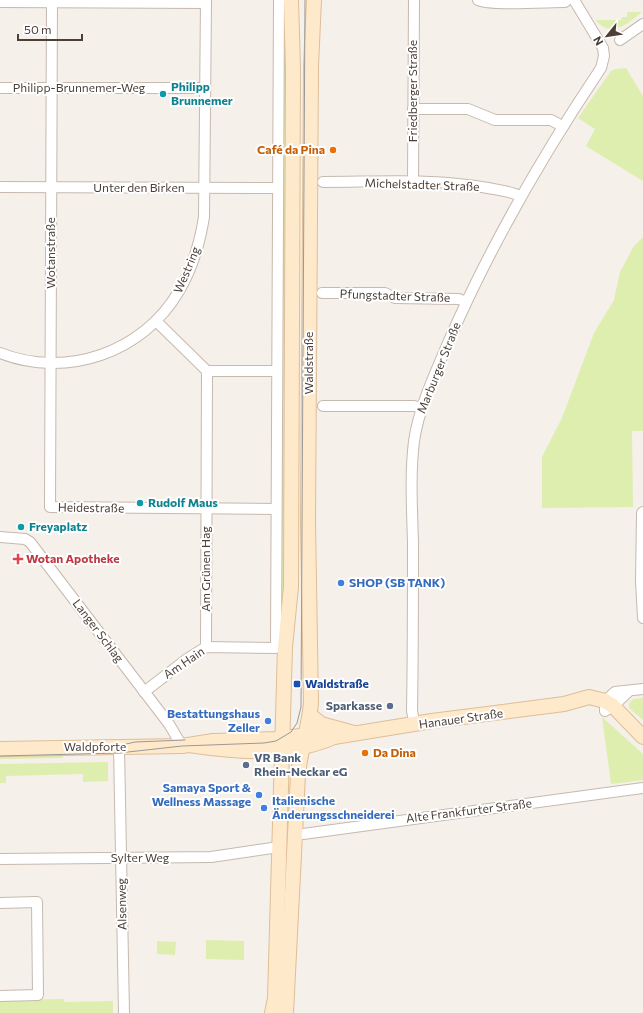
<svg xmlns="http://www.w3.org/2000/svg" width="643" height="1013" viewBox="0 0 643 1013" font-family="Commissioner,sans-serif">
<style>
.green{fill:#ddeeaf}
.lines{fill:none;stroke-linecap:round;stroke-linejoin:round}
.street-casing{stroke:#c6b9ae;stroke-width:12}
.secondary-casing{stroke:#debe97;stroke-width:16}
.street{stroke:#fff;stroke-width:10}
.secondary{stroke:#ffe9cb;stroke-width:14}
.tram{stroke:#999;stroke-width:1}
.culture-dot{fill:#0f9aa8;stroke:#fff;stroke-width:1.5}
.food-dot{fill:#e8710a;stroke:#fff;stroke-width:1.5}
.health-dot{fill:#e0444e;stroke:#fff;stroke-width:1.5}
.shop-dot{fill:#3f7fe0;stroke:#fff;stroke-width:1.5}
.transit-dot{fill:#1a4fb4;stroke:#fff;stroke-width:1.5}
.service-dot{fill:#5c6f8a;stroke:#fff;stroke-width:1.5}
.labels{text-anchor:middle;stroke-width:4;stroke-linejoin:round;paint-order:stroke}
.culture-label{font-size:12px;font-weight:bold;fill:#0d838f;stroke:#fff;text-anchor:start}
.street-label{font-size:12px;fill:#4b3f37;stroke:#fff}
.food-label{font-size:12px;font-weight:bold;fill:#c56008;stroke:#fff;text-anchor:end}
.health-label{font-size:12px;font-weight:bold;fill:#be3a42;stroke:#fff;text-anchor:start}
.shop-label{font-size:12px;font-weight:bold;fill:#366cbe;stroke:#fff;text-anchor:start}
.transit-label{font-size:12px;font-weight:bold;fill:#164399;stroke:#fff;text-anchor:start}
.service-label{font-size:12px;font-weight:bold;fill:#4e5e75;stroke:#fff;text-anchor:end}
</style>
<rect width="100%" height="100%" fill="#f6f0ea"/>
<g class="green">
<path d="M282,0H286L288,67L286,589L279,647Z"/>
<path d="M627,12H642C629,23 610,39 596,20H621L622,17H627Z"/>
<path d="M626,68L643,96V181L586,146L595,129L578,118L611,71L616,69Z"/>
<path d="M643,237V431H632L633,507L542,508V457L562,418L594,333L614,300L620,272L634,246Z"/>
<path d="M643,698V720L629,708V703L633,699Z"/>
<path d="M602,717L643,754V780L611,784Z"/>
<path d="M63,752V758L0,759V754Z"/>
<path d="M108,762V781L83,782V774L6,776V783H0V764Z"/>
<path d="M206,940L244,941V960L206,959Z"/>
<path d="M157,941L176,942L175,955L157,954Z"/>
<path d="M64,999V1002L113,1001V1013H0V1000Z"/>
</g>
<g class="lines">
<defs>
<g id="street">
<path d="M52,0L50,507L276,509"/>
<path d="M478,0C491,6 547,2 565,2L567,0"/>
<path d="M0,2L206,3"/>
<path d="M620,40L643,24"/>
<path d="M0,88H205"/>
<path d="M413,109H468L495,120H551L562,126"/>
<path d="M323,182C378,182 434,178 488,188C499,190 510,191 520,196"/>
<path d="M413,182L414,0"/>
<path d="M0,187L278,188"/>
<path d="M322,293H385L395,298L459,299L466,302"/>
<path d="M156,321L207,371H277"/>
<path d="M0,353C66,379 143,353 179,291C192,269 200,242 204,217L206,0"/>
<path d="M323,406H414L422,408"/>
<path d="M643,512L642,513L641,581L643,618"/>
<path d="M0,537L25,539L30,542L169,724L182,746"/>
<path d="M206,647L207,371"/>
<path d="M629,691L613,706L605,711V701L615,692L643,689"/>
<path d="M144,692L187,659L206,647L276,648L279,0"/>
<path d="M415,725L412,711C413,655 413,598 413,542C412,509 410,474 414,441C419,407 435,374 448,343C490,246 542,156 601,68L604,56L603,48L574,0"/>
<path d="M119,747L124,1013"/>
<path d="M295,834H303L643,788"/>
<path d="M0,859L211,857L279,847"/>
<path d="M0,903L37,902L38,995L0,996"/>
</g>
<g id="secondary">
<path d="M310,715L321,724L354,733"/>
<path d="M189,745C236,752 289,757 334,737L432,721L564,704L589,697L605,701L613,706L643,737"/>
<path d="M0,749L182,746L213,741L276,739L316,734L334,737"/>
<path d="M272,1013L275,998L285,647L291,587L293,68L291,0"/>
<path d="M286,1013L298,775C300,751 309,727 311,703L308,522L311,66L314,0"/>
</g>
</defs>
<use href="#street" class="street-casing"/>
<use href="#secondary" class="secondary-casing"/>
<use href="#street" class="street"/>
<use href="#secondary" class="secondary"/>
<g class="tram">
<path d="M100,750L135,742L185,740"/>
<path d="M0,756L119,753L182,746L264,743L276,741L291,732L297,723L301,707L305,0"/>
</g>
</g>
<g class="culture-dot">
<circle cx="163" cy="94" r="4"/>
<circle cx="140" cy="503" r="4"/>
<circle cx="21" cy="527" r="4"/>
</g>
<g class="food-dot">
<circle cx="333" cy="150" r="4"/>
<circle cx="365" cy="753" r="4"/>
</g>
<path class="health-dot" d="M16 553h4v4h4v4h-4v4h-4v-4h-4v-4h4z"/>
<g class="shop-dot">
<circle cx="341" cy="583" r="4"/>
<circle cx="268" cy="721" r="4"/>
<circle cx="259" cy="795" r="4"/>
<circle cx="264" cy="808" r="4"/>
</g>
<rect class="transit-dot" x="293" y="680" width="8" height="8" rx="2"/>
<g class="service-dot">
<circle cx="390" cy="706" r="4"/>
<circle cx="246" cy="765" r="4"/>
</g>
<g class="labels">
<g class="culture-label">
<text x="171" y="91">Philipp<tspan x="171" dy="14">Brunnemer</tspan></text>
<text x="148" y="507">Rudolf Maus</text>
<text x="29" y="531">Freyaplatz</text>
</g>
<g class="street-label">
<text x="79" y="92">Philipp-Brunnemer-Weg</text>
<text transform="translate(413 91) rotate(-90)" y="4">Friedberger Straße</text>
<text transform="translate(422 185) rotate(2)" y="4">Michelstadter Straße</text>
<text x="139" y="192">Unter den Birken</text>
<text transform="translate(51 253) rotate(-90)" y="4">Wotanstraße</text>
<text transform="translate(187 270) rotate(-67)" y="4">Westring</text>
<text transform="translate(395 296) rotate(2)" y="4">Pfungstadter Straße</text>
<text transform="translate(309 363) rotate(-90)" y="4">Waldstraße</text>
<text transform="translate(439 368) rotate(-68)" y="4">Marburger Straße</text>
<text transform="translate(91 508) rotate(1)" y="4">Heidestraße</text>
<text transform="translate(206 569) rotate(-90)" y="4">Am Grünen Hag</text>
<text transform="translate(98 631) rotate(53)" y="4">Langer Schlag</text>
<text transform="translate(184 663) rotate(-34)" y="4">Am Hain</text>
<text transform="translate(461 719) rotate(-8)" y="4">Hanauer Straße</text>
<text x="95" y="751">Waldpforte</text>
<text transform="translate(469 811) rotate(-7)" y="4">Alte Frankfurter Straße</text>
<text x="140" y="862">Sylter Weg</text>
<text transform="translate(122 904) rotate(-91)" y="4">Alsenweg</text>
</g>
<g class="food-label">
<text x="325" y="154">Café da Pina</text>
<text x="373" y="757" text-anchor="start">Da Dina</text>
</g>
<g class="health-label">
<text x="26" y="563">Wotan Apotheke</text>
</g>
<g class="shop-label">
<text x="349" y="587">SHOP (SB TANK)</text>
<text x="260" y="718" text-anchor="end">Bestattungshaus<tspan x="260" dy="14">Zeller</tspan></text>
<text x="251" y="792" text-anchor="end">Samaya Sport &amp;<tspan x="251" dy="14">Wellness Massage</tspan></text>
<text x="272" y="805">Italienische<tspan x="272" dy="14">Änderungsschneiderei</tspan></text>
</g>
<g class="transit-label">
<text x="305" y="688">Waldstraße</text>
</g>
<g class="service-label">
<text x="382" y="710">Sparkasse</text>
<text x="254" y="762" text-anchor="start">VR Bank<tspan x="254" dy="14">Rhein-Neckar eG</tspan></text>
</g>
</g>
<g transform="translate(607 36) rotate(240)" stroke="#ffffff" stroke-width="3" paint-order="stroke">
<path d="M0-3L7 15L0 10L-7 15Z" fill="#4b3f37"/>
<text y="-6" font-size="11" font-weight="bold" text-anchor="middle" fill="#4b3f37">N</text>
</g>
<path d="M18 34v6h64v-6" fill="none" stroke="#4b3f37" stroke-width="2"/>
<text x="24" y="34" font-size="12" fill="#4b3f37" stroke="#ffffff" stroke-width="3" paint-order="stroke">50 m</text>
</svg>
